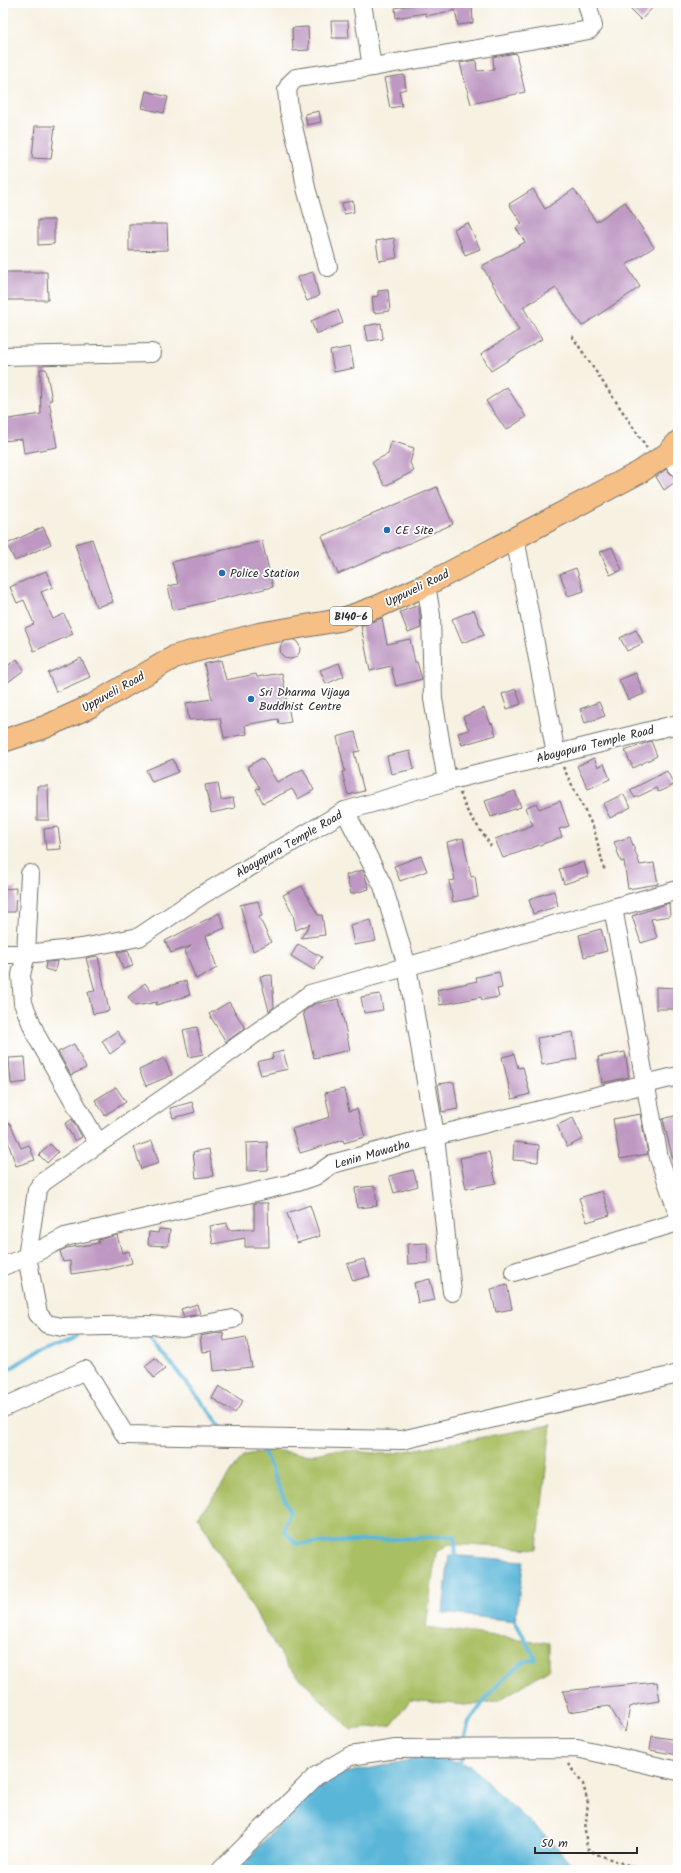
<svg xmlns="http://www.w3.org/2000/svg" width="681" height="1873" viewBox="0 0 681 1873" font-family="Kalam,sans-serif">
<style>
.green{fill:#a9bf64;stroke:#6a7548}
.water{fill:#5ab6d8;stroke:#427082}
.lines{fill:none;stroke-linecap:round;stroke-linejoin:round}
.stream{stroke:#5ab6d8;stroke-width:4}
.building{fill:#be98c2}
.minor-casing{stroke:#72706b;stroke-width:20}
.major-casing{stroke:#72706b;stroke-width:24}
.path{stroke:#72706b;stroke-width:2.5;stroke-dasharray:3 3;stroke-linecap:butt}
.minor{stroke:#fff;stroke-width:18}
.major{stroke:#f5bf86;stroke-width:22}
.poi-dot{fill:#1f6fb2;stroke:#fff;stroke-width:1.5}
.labels{text-anchor:middle;stroke-width:3.5;stroke-linejoin:round;paint-order:stroke}
.shield{fill:#fff;stroke:#6b6b6b;stroke-width:1}
.shield-label{font-size:11px;font-weight:bold;fill:#2b2b2b}
.poi-label{font-size:12px;fill:#2b2b2b;stroke:#fff;text-anchor:start}
.street-label{font-size:12px;fill:#2b2b2b;stroke:#fff}
</style>
<rect width="100%" height="100%" fill="#fff"/>
<filter id="ink" filterUnits="userSpaceOnUse"><feTurbulence type="fractalNoise" baseFrequency=".025" numOctaves="2"/><feDisplacementMap in="SourceGraphic" scale="8" xChannelSelector="R" yChannelSelector="G"/><feConvolveMatrix kernelMatrix="1 2 1 2 8 2 1 2 1" color-interpolation-filters="sRGB"/></filter>
<filter id="wash" filterUnits="userSpaceOnUse"><feTurbulence type="fractalNoise" baseFrequency=".012" numOctaves="4" result="noise"/><feDisplacementMap in="SourceGraphic" scale="16" xChannelSelector="R" yChannelSelector="G"/><feGaussianBlur stdDeviation="0.9" result="paint"/><feColorMatrix in="noise" values="0 0 0 0 0 0 0 0 0 0 0 0 0 0 0 0 0 1.4 0 .05"/><feComposite in="paint" operator="in"/></filter>
<g filter="url(#wash)">
<rect width="100%" height="100%" fill="#f7f1e2"/>
<path class="green" d="M551,1425L537,1549L449,1544L436,1552L426,1627L549,1643V1669L498,1701L465,1705L410,1700L392,1725L351,1730L287,1665L198,1517L244,1455L273,1450L310,1455L335,1450L389,1454Z"/>
<g class="water">
<path d="M449,1555L524,1561L515,1621L443,1613Z"/>
<path d="M427,1757L470,1765L493,1789L549,1839L577,1870H239L289,1812L326,1777Z"/>
</g>
<g class="lines">
<g class="stream">
<path d="M144,1330L225,1431"/>
<path d="M3,1373L43,1348L77,1334"/>
<path d="M258,1445H261L290,1512L284,1531L297,1544L455,1536L456,1560"/>
<path d="M463,1743L469,1722L493,1689L522,1662L536,1659L515,1621L511,1618"/>
<path d="M460,1763L462,1754"/>
</g>
</g>
<g id="blocks">
<g class="building">
<path d="M423,3H472L473,23L458,25L455,10L426,16V13L396,18L395,8Z"/>
<path d="M624,3H657L641,20Z"/>
<path d="M331,21H348L349,38H332Z"/>
<path d="M308,27L309,50L293,51L292,28Z"/>
<path d="M516,53L525,92L471,104L460,63L476,60L477,71L494,70L493,57Z"/>
<path d="M404,75L406,89L399,91L402,106L390,108L384,78Z"/>
<path d="M146,91L168,97L164,113L142,108Z"/>
<path d="M319,111L321,122L307,125L305,114Z"/>
<path d="M35,126H55L51,159L32,158Z"/>
<path d="M533,189L545,209L574,189L596,222L625,202L654,247L626,265L640,287L582,326L556,288L523,307L542,339L491,371L481,354L519,330L482,266L525,242L516,228L522,224L509,204Z"/>
<path d="M353,201L354,212L344,214L342,203Z"/>
<path d="M38,220H54V244L38,245Z"/>
<path d="M468,223L480,249L465,255L454,229Z"/>
<path d="M129,224H167L168,250L129,251Z"/>
<path d="M394,238L397,258L379,261L376,241Z"/>
<path d="M3,272H47L48,300H3Z"/>
<path d="M313,272L319,296L307,301L297,277Z"/>
<path d="M388,290L390,311L374,313L372,297L378,296V291Z"/>
<path d="M338,310L343,323L316,334L311,321Z"/>
<path d="M381,323L383,339L368,341L365,326Z"/>
<path d="M350,347L354,368L334,372L330,351Z"/>
<path d="M40,369H46L52,400H49L57,447L24,453L22,439L3,441V420L41,414Z"/>
<path d="M507,387L526,417L506,430L486,401Z"/>
<path d="M391,441L414,448L410,463L414,471L385,486L372,462L388,454Z"/>
<path d="M666,469L674,477H678V480L664,490L656,477Z"/>
<path d="M437,487L453,524L338,574L322,536Z"/>
<path d="M43,527L51,544L15,561L7,544Z"/>
<path d="M92,539L113,602L96,607L75,544Z"/>
<path d="M262,541L273,587L173,610L168,586L178,584L172,562Z"/>
<path d="M612,547L622,570L610,575L600,552Z"/>
<path d="M576,568L584,591L568,596L560,574Z"/>
<path d="M46,571L53,587L41,592L53,619L64,614L73,634L34,651L25,628L34,624L24,600L17,603L10,587Z"/>
<path d="M419,605L421,628L408,633L400,612Z"/>
<path d="M474,610L484,635L462,643L452,619Z"/>
<path d="M382,618L387,644L410,639L415,662H417L422,679L396,686L391,666L370,671L361,626Z"/>
<path d="M636,630L643,643L627,651L620,638Z"/>
<circle cx="290" cy="649" r="10"/>
<path d="M81,658L90,677L56,692L48,673Z"/>
<path d="M17,659L24,670L3,686V669Z"/>
<path d="M221,660L226,680L256,674L257,677L282,673L291,722L279,724L278,719L245,725L247,734L224,738L220,718L189,720L186,703L212,699L204,664Z"/>
<path d="M339,663L344,676L326,684L320,670Z"/>
<path d="M636,673L644,694L628,700L619,680Z"/>
<path d="M516,689L521,704L507,709L502,694Z"/>
<path d="M599,702L605,716L585,723L580,709Z"/>
<path d="M484,708L491,724L492,723L496,735L462,745L458,733L469,730L463,717Z"/>
<path d="M355,732L360,751L354,752L364,791L348,795L342,772L345,771L337,737Z"/>
<path d="M651,741L657,756L633,768L625,751Z"/>
<path d="M410,751L414,769L391,774L387,756Z"/>
<path d="M262,758L277,782L303,769L314,790L298,799L292,789L263,803L256,789L260,788L247,767Z"/>
<path d="M594,758L598,767L604,764L610,779L588,789L577,766Z"/>
<path d="M173,759L178,772L152,782L146,770Z"/>
<path d="M667,771L674,785L658,792L656,788L635,798L630,790Z"/>
<path d="M218,783L221,800L233,798L235,808L211,813L205,785Z"/>
<path d="M37,786H48L49,820H37Z"/>
<path d="M515,791L521,807L491,817L485,801Z"/>
<path d="M623,794L631,807L610,818L603,804Z"/>
<path d="M560,801L569,826L559,829L562,837L503,858L495,839L533,825L525,808L536,803L539,809Z"/>
<path d="M58,827L61,849L46,850L44,829Z"/>
<path d="M630,837L640,865L654,863L658,884L628,889L624,861L621,862L614,842Z"/>
<path d="M463,838L471,877L475,876L478,897L453,902L449,881L455,880L447,842Z"/>
<path d="M421,856L427,871L400,881L394,866Z"/>
<path d="M584,862L588,876L564,884L559,869Z"/>
<path d="M363,870L369,889L351,894L346,875Z"/>
<path d="M302,886L318,915H322L325,935L301,938L310,924L296,930L293,914L283,895Z"/>
<path d="M16,888L15,912H3V889Z"/>
<path d="M554,891L558,906L533,914L529,899Z"/>
<path d="M258,901L262,916L259,917L271,942L253,951L240,905Z"/>
<path d="M669,903L670,916L651,919L657,938L641,943L632,916Z"/>
<path d="M219,913L225,928L206,936L217,968L196,979L185,951L191,946L171,953L165,941Z"/>
<path d="M371,920L376,941L354,945L350,925Z"/>
<path d="M601,929L607,951L584,957L579,935Z"/>
<path d="M298,944L322,957L314,970L291,956Z"/>
<path d="M128,950L133,966L123,969L117,952Z"/>
<path d="M98,956L109,1011L93,1014L88,992L95,991L86,958Z"/>
<path d="M57,961L55,972L45,969L46,962Z"/>
<path d="M499,972L502,988L497,989L499,997L482,1000L481,997L440,1005L437,990L477,981L476,977Z"/>
<path d="M272,975L274,1007L269,1011L260,976Z"/>
<path d="M186,981L190,995L156,1005V1004L158,1002L135,1006L128,997L145,983L151,991Z"/>
<path d="M656,987L678,988V1009H656Z"/>
<path d="M380,994L383,1010L364,1013L361,997Z"/>
<path d="M339,999L350,1050L314,1058L303,1012L314,1004Z"/>
<path d="M229,1002L245,1028L226,1042L209,1014Z"/>
<path d="M197,1027L203,1054L189,1057L183,1030Z"/>
<path d="M117,1031L125,1043L110,1054L102,1041Z"/>
<path d="M573,1032L577,1059L542,1065L537,1038Z"/>
<path d="M74,1044L86,1068L71,1075L58,1052Z"/>
<path d="M283,1051L288,1069L261,1075L257,1062L273,1058L272,1054Z"/>
<path d="M625,1052L629,1077L602,1083L598,1057Z"/>
<path d="M514,1054L518,1068L523,1067L530,1094L512,1099L502,1057Z"/>
<path d="M25,1057L27,1082L11,1084L9,1058Z"/>
<path d="M164,1058L172,1075L146,1086L139,1070Z"/>
<path d="M454,1082L458,1109L442,1112L438,1084Z"/>
<path d="M116,1087L126,1102L105,1115L95,1100Z"/>
<path d="M344,1089L349,1111L357,1109L365,1137L344,1143L343,1140L300,1153L292,1129L330,1117L325,1093Z"/>
<path d="M192,1102L195,1112L173,1118L170,1108Z"/>
<path d="M640,1114L648,1154L620,1159L613,1119Z"/>
<path d="M678,1115V1167L675,1168L663,1119Z"/>
<path d="M573,1118L583,1139L567,1147L557,1125Z"/>
<path d="M72,1119L82,1137L75,1141L65,1124Z"/>
<path d="M10,1123L21,1148L29,1145L35,1160L16,1166L3,1127V1126Z"/>
<path d="M152,1141L159,1163L141,1169L134,1147Z"/>
<path d="M267,1142L268,1170L247,1171L246,1143Z"/>
<path d="M514,1142L539,1145L538,1162L513,1160Z"/>
<path d="M50,1144L58,1152L47,1163L39,1155Z"/>
<path d="M209,1149L213,1176L196,1178L193,1152Z"/>
<path d="M489,1152L496,1183L466,1189L460,1158Z"/>
<path d="M413,1170L418,1186L394,1193L389,1176Z"/>
<path d="M375,1186L377,1206L357,1208L355,1188Z"/>
<path d="M602,1191L610,1215L587,1222L579,1198Z"/>
<path d="M254,1203H268L269,1247H245V1238L213,1244L210,1226L227,1223L228,1230L254,1229Z"/>
<path d="M310,1205L320,1236L297,1243L287,1213Z"/>
<path d="M159,1229L170,1230L168,1246L148,1245L149,1232L158,1233Z"/>
<path d="M117,1235L122,1253L129,1251L132,1263L106,1270V1269L71,1274L70,1261L63,1262L60,1251L67,1248L99,1243L98,1240Z"/>
<path d="M427,1243L428,1263L408,1264L407,1244Z"/>
<path d="M364,1259L370,1276L353,1281L347,1264Z"/>
<path d="M430,1279L435,1300L418,1303L414,1283Z"/>
<path d="M507,1285L512,1309L496,1312L491,1289Z"/>
<path d="M197,1304L200,1314L184,1317L181,1309Z"/>
<path d="M223,1332L224,1341L246,1337L252,1367L214,1371L212,1351L202,1352L200,1336Z"/>
<path d="M155,1358L165,1369L154,1378L145,1366Z"/>
<path d="M219,1386L243,1401L235,1413L212,1398Z"/>
<path d="M657,1682L660,1701L639,1704L630,1707L625,1732L609,1706L569,1712L563,1691Z"/>
<path d="M652,1736L678,1740V1755L650,1750Z"/>
</g>
</g>
</g>
<g filter="url(#ink)">
<use href="#blocks" fill-opacity="0" stroke="#72706b" stroke-width="1"/>
<g class="lines">
<defs>
<g id="minor">
<path d="M362,3L372,67L589,30L593,26L587,3"/>
<path d="M328,267L306,188L302,164L289,110L287,90L290,84L296,78L372,67"/>
<path d="M3,356L152,353"/>
<path d="M667,454L678,467"/>
<path d="M515,538L556,754"/>
<path d="M426,585L431,615L433,699L447,781"/>
<path d="M345,811L383,886L407,966L435,1136L452,1292"/>
<path d="M30,874L26,954L21,975L23,1003L37,1037L98,1143"/>
<path d="M613,908L678,890"/>
<path d="M3,954H26L82,948L139,937L202,895L345,811L447,781L678,724"/>
<path d="M3,1266L27,1257L65,1237L298,1182L315,1176L332,1164L435,1136L678,1076"/>
<path d="M514,1272L678,1222"/>
<path d="M233,1319L183,1328L150,1325L62,1327L47,1324L38,1314L27,1257L37,1190L43,1182L206,1069L310,994L613,908L659,1158L678,1213"/>
<path d="M3,1408L85,1370L125,1435L402,1440L678,1374"/>
<path d="M221,1870L316,1776L350,1756L396,1749L577,1748L678,1771"/>
</g>
<path id="major" d="M3,741L45,727L91,706L176,656L259,634L340,620L379,606L426,585L640,472L667,454L678,442"/>
</defs>
<use href="#minor" class="minor-casing"/>
<use href="#major" class="major-casing"/>
<g class="path">
<path d="M572,336L647,448"/>
<path d="M563,767L594,829L605,872"/>
<path d="M460,793L466,809L491,846"/>
<path d="M568,1764L583,1784L588,1803L585,1830L587,1848L596,1854L642,1870"/>
</g>
<use href="#minor" class="minor"/>
<use href="#major" class="major"/>
</g>
</g>
<g class="poi-dot">
<circle cx="387" cy="530" r="4"/>
<circle cx="222" cy="573" r="4"/>
<circle cx="251" cy="699" r="4"/>
</g>
<g class="labels">
<rect class="shield" x="330" y="607" width="42" height="18" rx="3"/>
<g class="shield-label">
<text x="351" y="620">B140-6</text>
</g>
<g class="poi-label">
<text x="395" y="534">CE Site</text>
<text x="230" y="577">Police Station</text>
<text x="259" y="696">Sri Dharma Vijaya<tspan x="259" dy="14">Buddhist Centre</tspan></text>
</g>
<g class="street-label">
<text transform="translate(417 588) rotate(-26)" y="4">Uppuveli Road</text>
<text transform="translate(113 692) rotate(-29)" y="4">Uppuveli Road</text>
<text transform="translate(595 744) rotate(-14)" y="4">Abayapura Temple Road</text>
<text transform="translate(289 844) rotate(-30)" y="4">Abayapura Temple Road</text>
<text transform="translate(372 1154) rotate(-16)" y="4">Lenin Mawatha</text>
</g>
</g>
<rect width="681" height="1873" fill="none" stroke="#fff" stroke-width="16"/>
<path d="M535 1847v6h102v-6" fill="none" stroke="#2b2b2b" stroke-width="2"/>
<text x="541" y="1847" font-size="12" fill="#2b2b2b" stroke="#ffffff" stroke-width="3" paint-order="stroke">50 m</text>
</svg>
